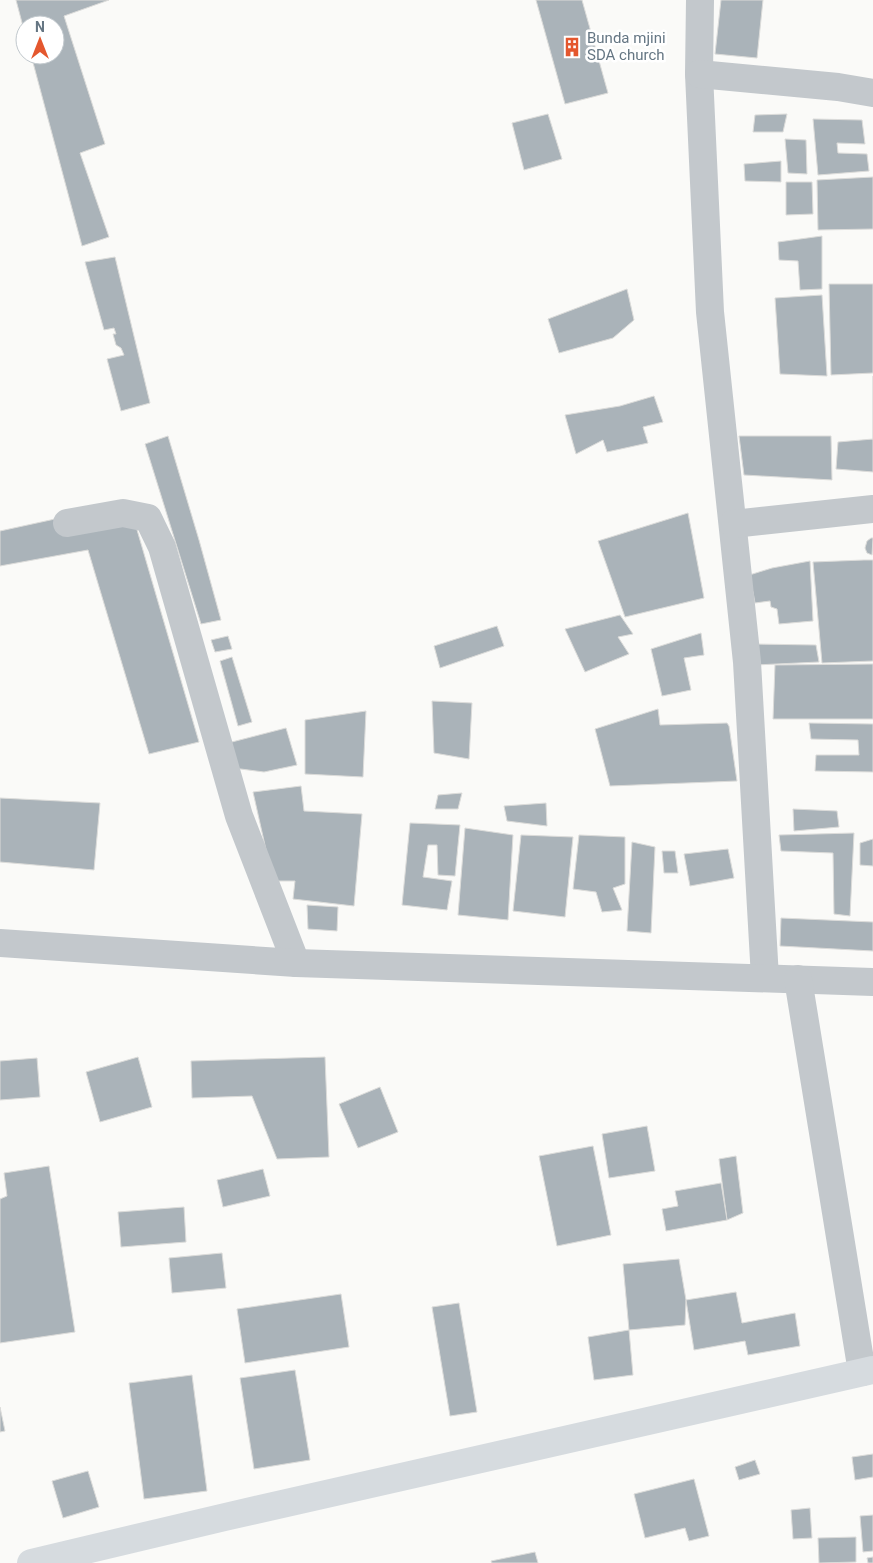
<svg xmlns="http://www.w3.org/2000/svg" width="873" height="1563" viewBox="0 0 873 1563" font-family="Roboto,sans-serif">
<style>
.building{fill:#aab3b9;stroke:#dcdcda}
.lines{fill:none;stroke-linecap:round;stroke-linejoin:round}
.minor{stroke:#c3c8cc;stroke-width:28}
.major{stroke:#d6dbdf;stroke-width:28}
.labels{text-anchor:middle;stroke-width:5;stroke-linejoin:round;paint-order:stroke}
.poi-label{font-size:15px;fill:#657683;stroke:#fff;text-anchor:start}
</style>
<rect width="100%" height="100%" fill="#fafaf8"/>
<g class="building">
<path d="M16,0H109L64,16L105,144L80,153L109,237L82,246L31,55H55V25H25V34Z"/>
<path d="M536,0H582L608,93L565,104Z"/>
<path d="M721,0H763L757,58L715,54Z"/>
<path d="M548,114L562,159L524,170L512,123Z"/>
<path d="M787,114L783,132H753L755,115Z"/>
<path d="M813,119L862,120L865,144L837,143L838,153L867,154L869,171L818,175Z"/>
<path d="M785,139L806,140L807,174L788,173Z"/>
<path d="M781,161V182L745,181L744,164Z"/>
<path d="M873,177V229L818,230L817,180Z"/>
<path d="M786,182H812L813,214L786,215Z"/>
<path d="M822,236V289L800,290L798,261L779,260L778,242Z"/>
<path d="M115,257L150,403L121,411L107,359L124,355L121,348L116,345L113,334H116L114,328L104,330L85,262Z"/>
<path d="M829,284H873V373L831,375Z"/>
<path d="M627,289L634,320L613,338L559,353L548,319Z"/>
<path d="M822,295L827,376L780,374L775,298Z"/>
<path d="M873,376V472L836,469L838,442L873,439Z"/>
<path d="M654,396L663,422L643,427L648,443L607,452L603,440L576,454L565,415L620,406Z"/>
<path d="M168,436L199,540L221,620L201,624L145,444Z"/>
<path d="M739,436H831L832,480L744,475Z"/>
<path d="M688,513L704,598L625,617L598,541Z"/>
<path d="M55,519L135,523L199,742L149,754L88,550L0,566V531Z"/>
<path d="M871,538H873L872,555L867,553L865,548L867,541Z"/>
<path d="M864,560H873V661L822,663L813,562Z"/>
<path d="M810,561L813,621L779,624L777,609L771,607L770,601L755,603L753,592L746,576L772,568Z"/>
<path d="M620,615L633,634L618,637L629,654L585,672L565,629Z"/>
<path d="M497,626L504,646L440,668L434,646Z"/>
<path d="M701,633L704,655L684,658L691,690L662,696L651,649Z"/>
<path d="M228,636L232,649L215,652L211,640Z"/>
<path d="M754,644L816,645L819,662L755,665Z"/>
<path d="M232,657L252,722L238,726L220,661Z"/>
<path d="M873,664V719H773L775,665Z"/>
<path d="M432,701L472,703L469,759L434,753Z"/>
<path d="M658,709L660,725L727,723L729,726L737,781L610,786L595,729Z"/>
<path d="M366,711L363,777L305,774V720Z"/>
<path d="M809,723L873,724V772L815,771L816,755H859L858,740L811,739Z"/>
<path d="M286,728L297,765L264,772L233,768L228,743Z"/>
<path d="M301,786L304,811L362,814L354,906L293,899L295,881H273L253,792Z"/>
<path d="M462,793L458,809H435L438,795Z"/>
<path d="M0,798L100,803L94,870L0,862Z"/>
<path d="M546,803L547,826L507,821L504,806Z"/>
<path d="M793,809L837,811L839,827L794,831Z"/>
<path d="M410,823L460,825L455,876L438,875L437,845H428L423,877L452,881L447,910L402,905Z"/>
<path d="M465,828L513,835L508,920L458,915Z"/>
<path d="M854,833L850,916L834,914L833,853L781,851L779,835Z"/>
<path d="M521,835L573,837L565,917L513,911Z"/>
<path d="M579,835L625,837V884L613,888L622,910L602,912L596,892L573,889Z"/>
<path d="M873,839V866L860,865V843Z"/>
<path d="M632,842L655,847L651,933L627,931Z"/>
<path d="M728,849L734,878L690,886L684,854Z"/>
<path d="M662,851H675L678,873H664Z"/>
<path d="M307,905L338,907L337,931L308,929Z"/>
<path d="M781,918L873,922V951L780,946Z"/>
<path d="M138,1057L152,1107L100,1122L86,1072Z"/>
<path d="M325,1057L329,1157L277,1159L252,1096L192,1098L191,1061Z"/>
<path d="M37,1058L40,1097L0,1100V1061Z"/>
<path d="M380,1087L398,1132L358,1148L339,1104Z"/>
<path d="M647,1126L655,1171L609,1178L602,1134Z"/>
<path d="M593,1146L611,1235L557,1246L539,1156Z"/>
<path d="M736,1156L743,1213L727,1220L719,1159Z"/>
<path d="M49,1166L75,1332L0,1343V1199L7,1196L4,1173Z"/>
<path d="M263,1169L270,1196L223,1207L217,1180Z"/>
<path d="M721,1183L727,1220L666,1231L662,1209L678,1206L675,1191Z"/>
<path d="M184,1207L186,1242L121,1247L118,1212Z"/>
<path d="M222,1253L226,1288L172,1293L169,1258Z"/>
<path d="M679,1259L686,1300L685,1325L629,1330L623,1264Z"/>
<path d="M736,1292L742,1323L795,1313L800,1346L748,1355L745,1341L694,1350L686,1300Z"/>
<path d="M341,1294L349,1347L245,1363L237,1309Z"/>
<path d="M459,1303L477,1412L450,1416L432,1307Z"/>
<path d="M629,1330L633,1375L594,1380L588,1337Z"/>
<path d="M295,1370L310,1460L254,1469L240,1378Z"/>
<path d="M192,1375L207,1491L144,1499L129,1383Z"/>
<path d="M0,1407L5,1431L0,1432Z"/>
<path d="M873,1454V1477L855,1480L852,1457Z"/>
<path d="M755,1460L760,1474L739,1480L735,1467Z"/>
<path d="M88,1471L99,1507L63,1518L52,1481Z"/>
<path d="M694,1479L709,1536L689,1541L685,1528L645,1538L634,1494Z"/>
<path d="M810,1508L812,1538L793,1539L791,1510Z"/>
<path d="M873,1515V1551L863,1552L860,1516Z"/>
<path d="M856,1537V1562L819,1563L818,1538Z"/>
<path d="M535,1552L538,1563H492L491,1561Z"/>
<path d="M873,1557V1563H868L867,1558Z"/>
</g>
<g class="lines">
<g class="minor">
<path d="M700,0L699,74L710,312L747,662L765,978"/>
<path d="M699,74L838,87L873,93"/>
<path d="M67,523L123,513L148,518L162,547L239,816L296,963"/>
<path d="M733,524L873,509"/>
<path d="M0,943L296,963L873,982"/>
<path d="M798,979L862,1372"/>
</g>
<path class="major" d="M31,1563L225,1517L873,1370"/>
</g>
<defs>
<symbol id="building-bare" viewBox="-9 -9 18 18"><path d="M-4-6H4V6H1V3H-1V6H-4ZM-2.5-4.3h1.7v1.8h-1.7ZM.8-4.3h1.7v1.8H.8ZM-2.5-1h1.7V.8h-1.7ZM.8-1h1.7V.8H.8Z" fill="#e4572e" stroke="#fff" stroke-width="2.5" paint-order="stroke"/></symbol>
</defs>
<g fill-rule="evenodd">
<use href="#building-bare" x="558" y="33" width="28" height="28"/>
</g>
<g class="labels">
<g class="poi-label">
<text x="587" y="43">Bunda mjini<tspan x="587" dy="17">SDA church</tspan></text>
</g>
</g>
<g transform="translate(40 40)"><circle r="24" fill="#ffffff" stroke="#c1c8cd"/>
<path d="M0-4L9 19L0 12L-9 19Z" fill="#e4572e"/>
<text y="-8" font-size="14" font-weight="bold" text-anchor="middle" fill="#657683">N</text>
</g>
</svg>
